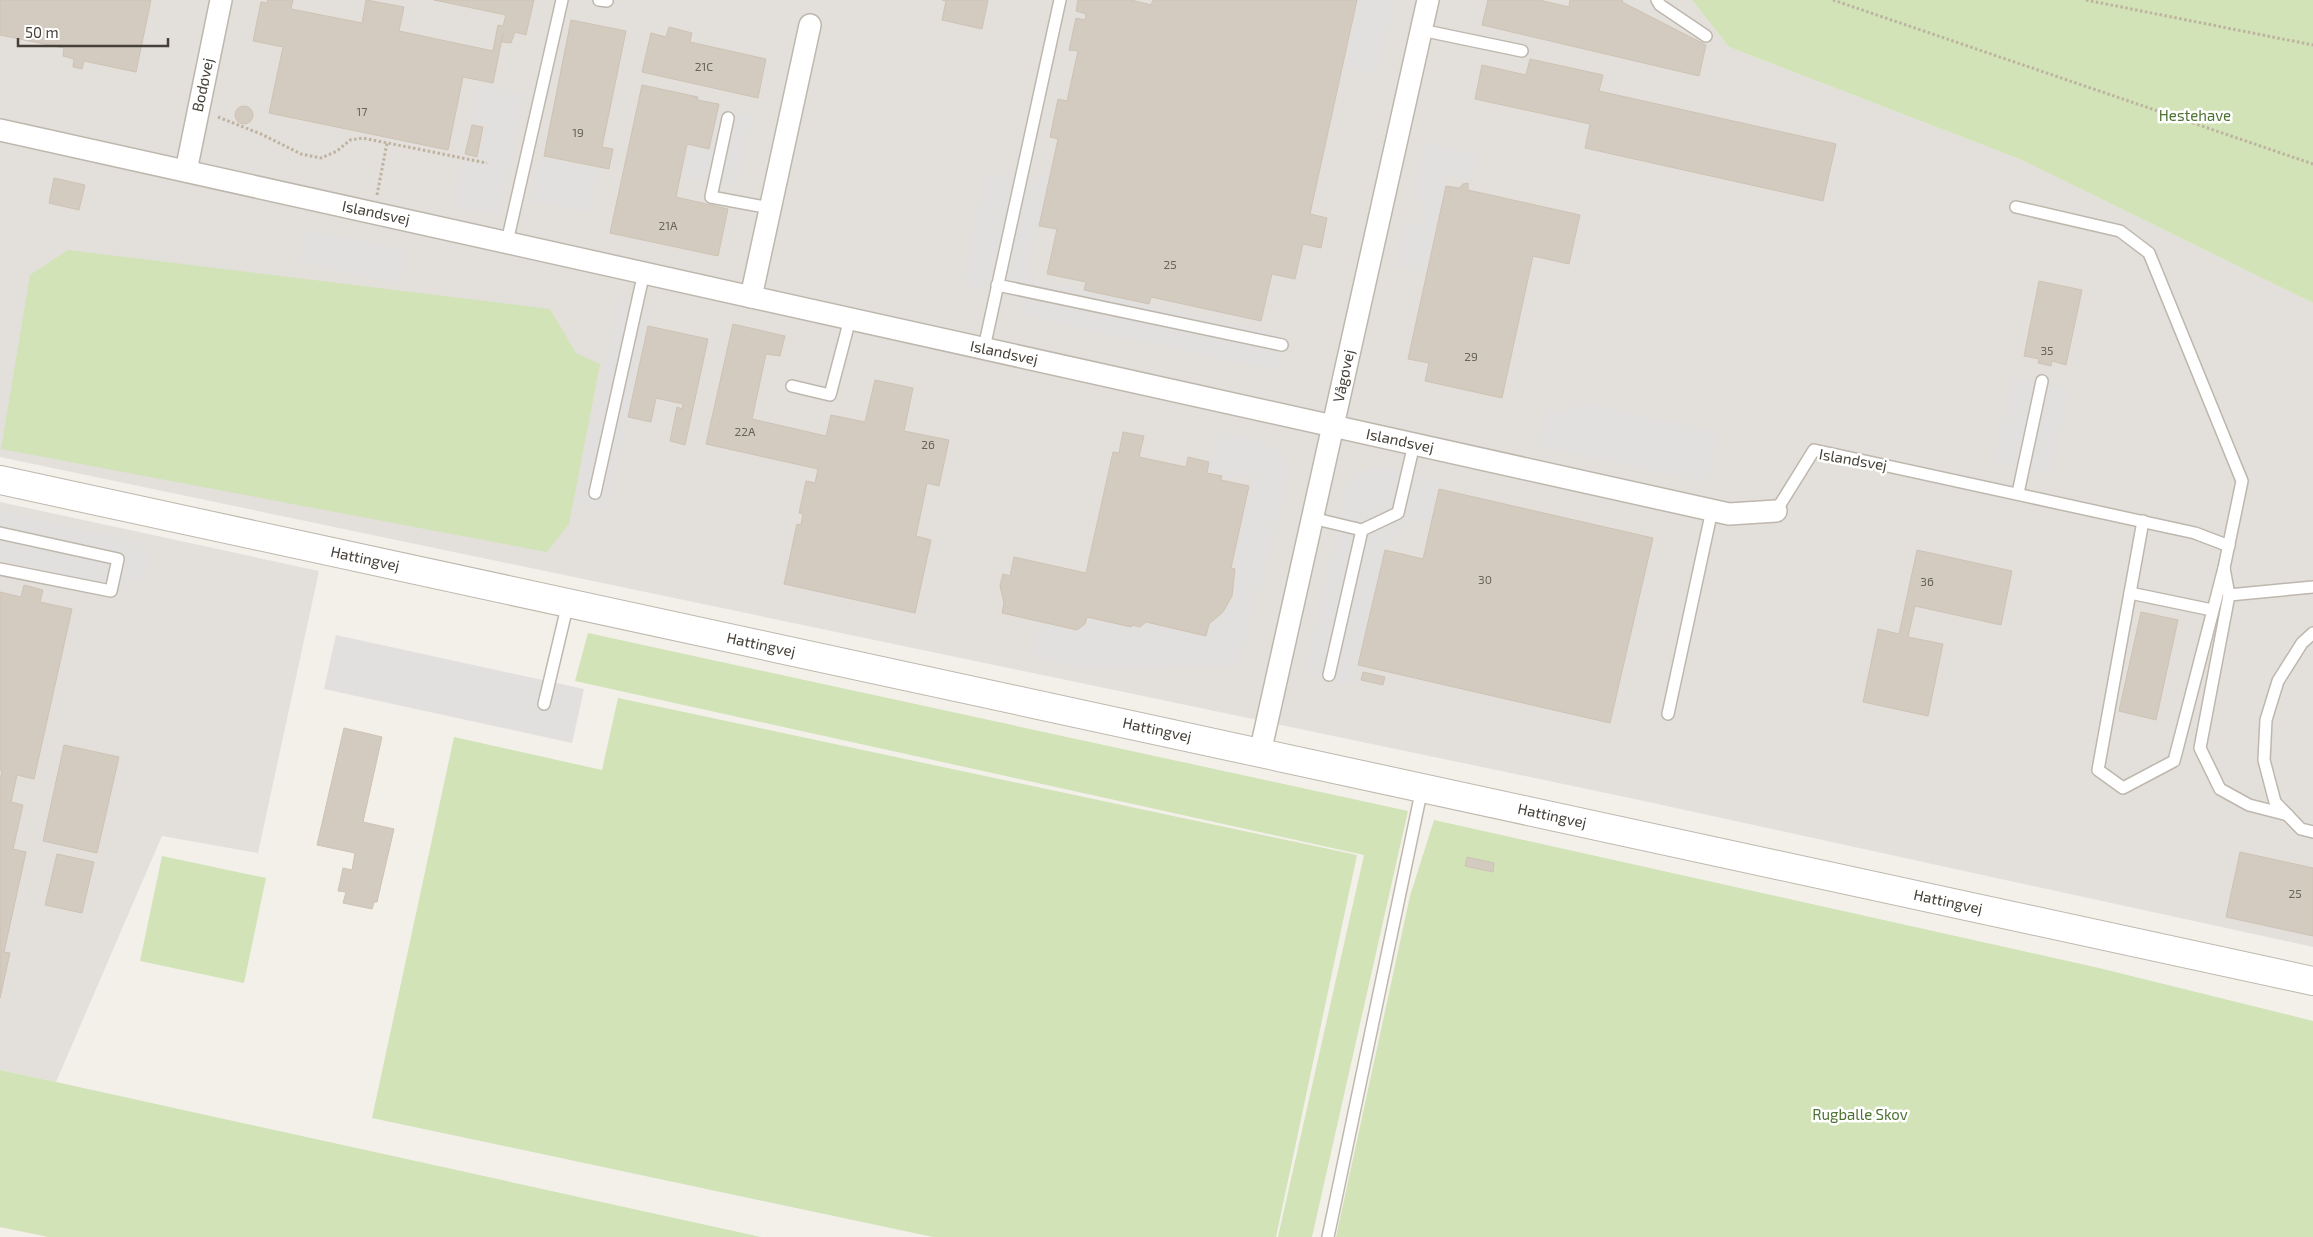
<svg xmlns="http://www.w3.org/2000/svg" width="2313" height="1237" viewBox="0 0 2313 1237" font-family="'Exo 2',sans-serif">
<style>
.industrial{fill:#e3dfdb}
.green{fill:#d1e3b7}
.parking{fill:#e2e0de}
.building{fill:#d3cbc0;stroke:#cec2b4}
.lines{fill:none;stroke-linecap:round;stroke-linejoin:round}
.service-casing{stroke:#beb7ad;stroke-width:14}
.minor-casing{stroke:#beb7ad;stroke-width:24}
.tertiary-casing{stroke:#beb7ad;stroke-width:30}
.path{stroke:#beb2a0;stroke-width:3;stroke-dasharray:2.5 2.5;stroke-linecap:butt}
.service{stroke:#fff;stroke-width:11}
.minor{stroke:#fff;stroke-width:21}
.tertiary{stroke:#fff;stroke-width:28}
.labels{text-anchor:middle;stroke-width:5;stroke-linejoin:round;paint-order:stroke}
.number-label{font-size:12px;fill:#69635b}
.street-label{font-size:15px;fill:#464039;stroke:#fff}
.park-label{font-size:15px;fill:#4e7232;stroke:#fff}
</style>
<rect width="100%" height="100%" fill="#f3f0ea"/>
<g class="industrial">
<path d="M0,0H1692L1729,47L2022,160L2313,303V947L1630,798L0,457Z"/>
<path d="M0,502L319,571L258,853L162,836L56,1082L0,1070Z"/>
</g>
<g class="green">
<path d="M1692,0H2313V303L2022,160L1729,47Z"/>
<path d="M68,250L550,309L576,353L600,364L569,524L547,552L1,449L30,275Z"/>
<path d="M588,633L1408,811L1312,1237H1278L1364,855L575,681Z"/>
<path d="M618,698L1357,855L1276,1237H933L372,1118L454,737L602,770Z"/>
<path d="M1434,820L2099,968L2313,1021V1237H1336L1410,896Z"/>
<path d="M162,856L266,878L244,983L140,961Z"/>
<path d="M0,1070L56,1082L761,1237H48L0,1227Z"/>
</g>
<g class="parking">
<path d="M1360,0H1394L1377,74L1345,67Z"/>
<path d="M478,84L525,94L499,216L452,207L462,162L477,165L485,125L470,122Z"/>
<path d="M720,109L751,116L736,187L683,175L690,147L711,151Z"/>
<path d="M1427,139L1438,146L1478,155L1472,179L1447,174L1425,273L1395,266L1405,221L1419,224L1424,204L1411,194L1415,188L1413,185L1417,180L1415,177L1419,172L1416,170L1421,163L1418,161L1422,156L1420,153L1424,147L1422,144Z"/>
<path d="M539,157L598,169L589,213L530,201Z"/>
<path d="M986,172L1027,182L1049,174L1027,272L1033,279L1283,335L1277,371L1020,315L1023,300L962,285Z"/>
<path d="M307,229L408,252L400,285L299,262Z"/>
<path d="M619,297L651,304L607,510L575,503Z"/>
<path d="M2012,376L2069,389L2050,475L1993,462Z"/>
<path d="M1571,400L1718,432L1707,483L1538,446L1546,408L1568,413Z"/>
<path d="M1227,431L1263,440L1261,452L1275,445L1291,469L1285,472L1290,479L1284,482L1288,489L1281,493L1286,500L1279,504L1283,510L1277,514L1281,520L1275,525L1278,531L1272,535L1276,541L1270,545L1274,552L1268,555L1262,589L1255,592L1239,666L1079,669L1031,657L1039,622L1077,631L1086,625L1088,619L1138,630L1147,624L1207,638L1209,629L1233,600L1237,568L1233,567L1253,477L1238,473L1237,479L1208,472L1217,436Z"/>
<path d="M1375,465L1440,481L1430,524L1412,520L1384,549L1353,686L1305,675L1348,480Z"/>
<path d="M0,511L136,541L149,558L145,578L121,587L0,561Z"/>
<path d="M336,635L584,689L572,743L324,689Z"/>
</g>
<g class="building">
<path d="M0,0H151L136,72L84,61L82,69L73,67L74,59L63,56L64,48L0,35Z"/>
<path d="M268,0H293L291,9L362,23L366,0L404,7L399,31L493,51L498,25L503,26L506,15L434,0H534L526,35L515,32L511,43L502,42L503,34L493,83L463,77L448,150L269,113L283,47L253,41L261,2L267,3Z"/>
<path d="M942,0H988L982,29L942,20L946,1Z"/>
<path d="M1078,0H1131L1151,5L1153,0H1357L1310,214L1327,218L1321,248L1303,244L1295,279L1272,274L1261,321L1151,297L1149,304L1084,290L1086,282L1047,274L1057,229L1039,226L1058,139L1050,137L1058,99L1067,101L1078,51L1069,50L1076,18L1085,20L1086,14L1076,11Z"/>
<path d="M1488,0H1539L1569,7L1570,0H1623L1622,2L1706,45L1699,76L1482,25Z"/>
<path d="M571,20L626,31L602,147L613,149L609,169L544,156Z"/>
<path d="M669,27L692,33L690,42L766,59L758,98L642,72L651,33L666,37Z"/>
<path d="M1530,59L1603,75L1599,91L1836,144L1823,201L1585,148L1590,124L1475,99L1482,65L1526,75Z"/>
<path d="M642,85L698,97L697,100L719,104L709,149L687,144L676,197L728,209L718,256L610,233Z"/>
<circle cx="244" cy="115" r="9"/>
<path d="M472,125L483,127L477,157L465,154Z"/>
<path d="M54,178L85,185L79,210L49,203Z"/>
<path d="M1468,183V190L1580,215L1569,264L1533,256L1502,398L1425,381L1429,363L1408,359L1446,186L1459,188L1463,184Z"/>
<path d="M2039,281L2082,290L2066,365L2052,361L2051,366L2038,363L2039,359L2024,356Z"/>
<path d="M733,324L785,336L780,356L766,354L752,419L826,436L831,415L865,422L875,380L913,388L904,431L949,440L939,486L927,483L916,536L931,540L915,613L784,584L797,524L801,525L803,514L799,513L806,481L815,483L818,469L706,444Z"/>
<path d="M648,326L708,339L685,445L670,441L677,407L682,409L683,404L656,398L651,422L628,417Z"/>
<path d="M1123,432L1144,436L1139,457L1186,467L1188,457L1209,462L1207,473L1222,476L1221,480L1249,486L1231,568L1235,569L1232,596L1223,612L1209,624L1206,636L1146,622L1140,627L1132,625L1131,627L1087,617L1085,624L1077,630L1002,613L1004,603L1000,586L1003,574L1010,576L1014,557L1086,573L1113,452L1119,453Z"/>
<path d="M1439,489L1653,538L1610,723L1358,665L1385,550L1423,559Z"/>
<path d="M1917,550L2012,571L2001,625L1915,606L1908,637L1943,644L1928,716L1863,702L1878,629L1899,634Z"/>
<path d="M24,585L43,590L40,602L72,609L34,779L17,775L11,802L23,805L13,849L26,852L4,952L10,953L0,998V780L2,771L0,770V592L21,597Z"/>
<path d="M2141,612L2178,620L2156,720L2119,711Z"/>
<path d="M1363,672L1385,677L1383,685L1361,680Z"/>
<path d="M344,728L382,737L363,822L394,829L377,902H374L372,909L343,903L346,892L338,891L343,868L352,870L355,853L317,845Z"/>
<path d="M64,745L119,757L97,853L43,841Z"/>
<path d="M2240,852L2313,868V936L2226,917Z"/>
<path d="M57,854L94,862L82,913L45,905Z"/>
<path d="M1467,857L1494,863L1493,872L1465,866Z"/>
</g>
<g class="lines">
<defs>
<g id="service">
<path d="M599,0L607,1"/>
<path d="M1657,0L1660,5L1706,36"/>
<path d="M1421,30L1522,51"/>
<path d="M728,118L711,197L770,208"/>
<path d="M2016,207L2120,231L2149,253L2242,481L2224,568L2229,595"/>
<path d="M507,242L562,0"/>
<path d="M997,285L1282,345"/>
<path d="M984,348L1060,0"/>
<path d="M792,386L830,395L850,319"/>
<path d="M595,493L644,272"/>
<path d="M2018,493L2042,381"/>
<path d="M1776,511L1814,450L2195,533L2229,546"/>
<path d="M1312,518L1362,530"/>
<path d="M2143,521L2098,770L2123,788L2174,761L2224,568"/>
<path d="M0,533L118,559L111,591L0,569"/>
<path d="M2130,593L2212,610"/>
<path d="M2313,633L2302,643L2278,681L2266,720L2264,760L2275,802L2301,829L2313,832"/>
<path d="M1329,675L1362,530L1398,513L1414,444"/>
<path d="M544,704L568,603"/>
<path d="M1668,714L1712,510"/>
<path d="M2288,815L2249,805L2220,789L2200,748L2229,595L2313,587"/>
<path d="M1328,1237L1422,788"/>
</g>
<g id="minor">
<path d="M0,130L1729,514L1776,511"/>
<path d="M186,171L221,0"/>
<path d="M751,297L810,25"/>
<path d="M1260,753L1428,0"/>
</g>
<path id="tertiary" d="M0,480L2313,981"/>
</defs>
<use href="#service" class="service-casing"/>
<use href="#minor" class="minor-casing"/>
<use href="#tertiary" class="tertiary-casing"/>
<g class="path">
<path d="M1833,0L2313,164"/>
<path d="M2086,0L2313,45"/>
<path d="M218,117L261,134L301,154L321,158L337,151L350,140L363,138L487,163"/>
<path d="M377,195L387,143"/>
</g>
<use href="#service" class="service"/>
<use href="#minor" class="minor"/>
<use href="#tertiary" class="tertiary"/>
</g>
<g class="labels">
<g class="number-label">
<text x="704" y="71">21C</text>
<text x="362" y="116">17</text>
<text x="578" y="137">19</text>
<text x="668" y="230">21A</text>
<text x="1170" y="269">25</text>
<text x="2047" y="355">35</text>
<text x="1471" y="361">29</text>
<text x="745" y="436">22A</text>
<text x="928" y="449">26</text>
<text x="1485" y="584">30</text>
<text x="1927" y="586">36</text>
<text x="2295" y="898">25</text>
</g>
<g class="street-label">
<text transform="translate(203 85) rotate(-78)" y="5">Bodøvej</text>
<text transform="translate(376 213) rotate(12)" y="5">Islandsvej</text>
<text transform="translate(1004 353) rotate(12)" y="5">Islandsvej</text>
<text transform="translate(1344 376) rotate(-78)" y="5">Vågøvej</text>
<text transform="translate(1400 441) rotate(12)" y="5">Islandsvej</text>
<text transform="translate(1853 460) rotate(10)" y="5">Islandsvej</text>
<text transform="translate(365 559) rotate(12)" y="5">Hattingvej</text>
<text transform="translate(761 645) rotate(12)" y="5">Hattingvej</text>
<text transform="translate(1157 730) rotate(12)" y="5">Hattingvej</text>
<text transform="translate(1552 816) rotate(12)" y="5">Hattingvej</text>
<text transform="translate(1948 902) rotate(12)" y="5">Hattingvej</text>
</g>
<g class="park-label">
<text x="2195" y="121">Hestehave</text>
<text x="1860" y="1120">Rugballe Skov</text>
</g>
</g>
<path d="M18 38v8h150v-8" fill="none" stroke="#464039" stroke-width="2.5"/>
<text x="25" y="38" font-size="15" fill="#464039" stroke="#ffffff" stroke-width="4" paint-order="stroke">50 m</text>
</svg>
